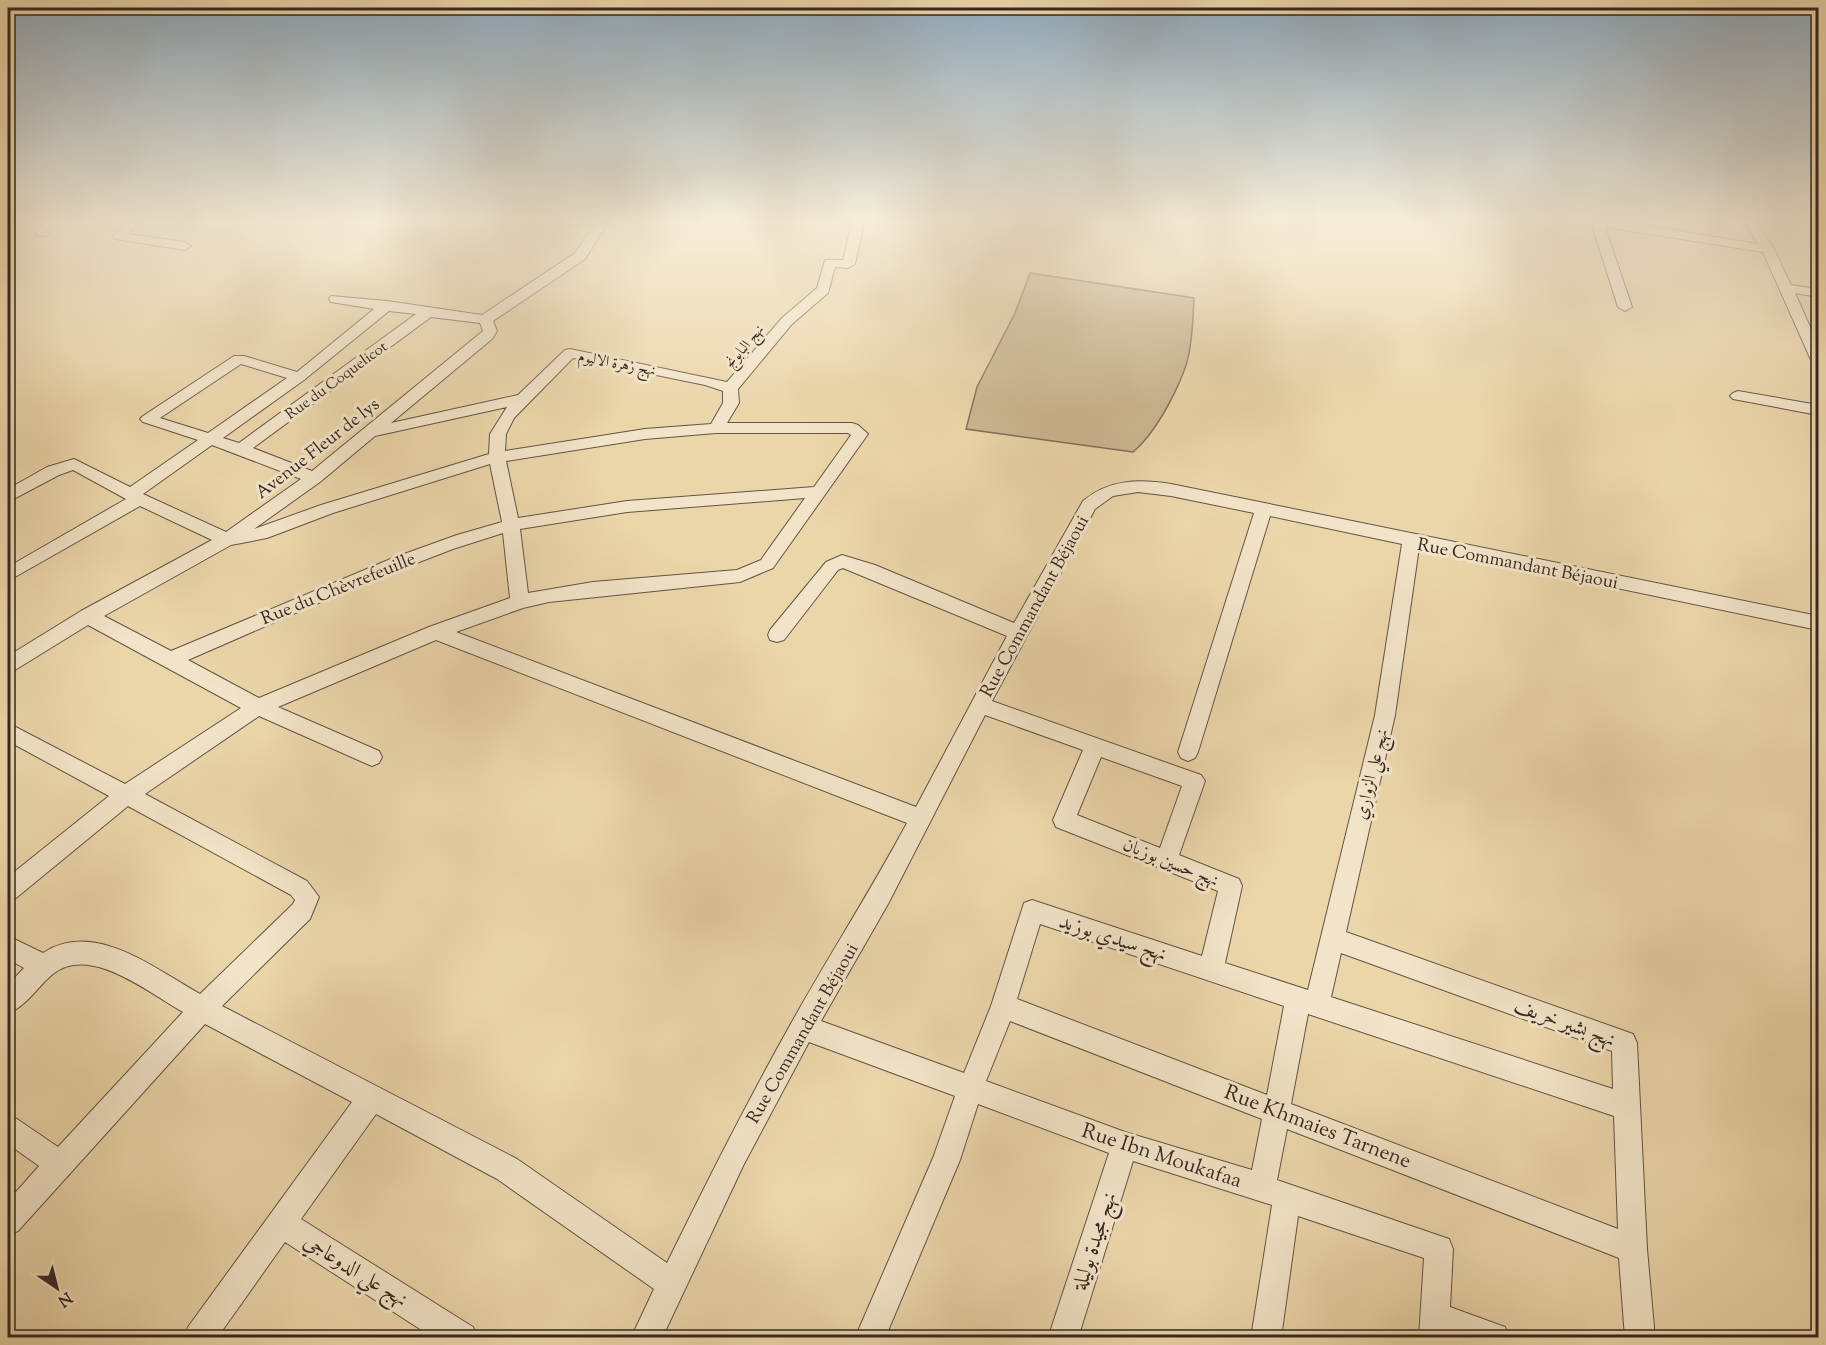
<svg xmlns="http://www.w3.org/2000/svg" width="1826" height="1345" viewBox="0 0 1826 1345" font-family="'Sorts Mill Goudy',Amiri,serif">
<style>
.green{fill:#ccb893;stroke:#81705a;stroke-width:1.5}
.lines{fill:none;stroke-linecap:round;stroke-linejoin:round}
.minor-casing{stroke:#635344;stroke-width:2}
.minor{fill:#f2e4c8;fill-rule:evenodd}
.labels{text-anchor:middle;stroke-width:6;stroke-linejoin:round;paint-order:stroke}
.far-street-label{font-size:15px;fill:#362722;stroke:#f2e4c8}
.street-label{font-size:18px;fill:#362722;stroke:#f2e4c8}
.near-street-label{font-size:21px;fill:#362722;stroke:#f2e4c8}
</style>
<rect width="100%" height="100%" fill="#ebd6aa"/>
<filter id="stains"><feTurbulence type="fractalNoise" baseFrequency=".00333" numOctaves="4"/><feColorMatrix values="0 0 0 0 .2 0 0 0 0 .09 0 0 0 0 .02 0 0 0 .5 -.17"/></filter>
<radialGradient id="worn" r=".72"><stop offset=".6" stop-color="#630" stop-opacity="0"/><stop offset="1" stop-color="#630" stop-opacity=".3"/></radialGradient>
<path class="green" d="M1030,273L1194,298C1193,318 1192,352 1184,371C1174,397 1154,435 1133,452L966,429L977,387L1015,313Z"/>
<g class="lines">
<defs>
<g id="minor">
<path d="M26,219H38L48,233L46,236H38Z"/>
<path d="M128,219H141L128,234L185,242L191,246L185,250L115,239L113,236Z"/>
<path d="M549,219H610L585,259L493,321L497,331L492,339L391,423L518,395L565,350L570,349L727,382L782,318L817,288L825,260H843L853,219H865L855,264L848,268L835,267L828,293L792,324L738,389L739,403L727,423H852L858,425L868,434L773,568L740,582L549,602L523,608L456,632L916,807L1007,636L843,568L838,570L784,640L777,642L770,640L768,635L770,630L826,562L842,555L875,565L1014,623L1083,501C1109,479 1139,479 1171,484L1818,616V630L1419,547L1395,715L1346,932L1633,1034L1637,1043L1647,1249L1655,1338H1625L1619,1258L1287,1129L1277,1180L1449,1239L1453,1249L1450,1307L1505,1327L1509,1338H1419L1424,1258L1298,1216L1281,1338H1251L1272,1205L1133,1161L1078,1338H1048L1109,1153L978,1104L960,1160L885,1338H855L933,1158L955,1096L809,1042L744,1164L662,1338H631L654,1289L497,1179L376,1114L301,1219L473,1327L477,1338H434L285,1242L217,1338H184L188,1327L352,1102L205,1024L18,1231L8,1235V1201L39,1166L8,1144V1115L17,1119L58,1147L183,1012C149,993 90,944 53,974C38,986 26,1007 8,1013V985L24,968L8,959V936L43,953C94,919 155,969 200,994L293,904L295,900L291,895L128,806L16,898L8,901V877L109,796L8,741V723L125,784L241,708L88,625L15,670L8,672V656L81,611L212,540L140,506L8,581V567L126,499L73,470L59,475L8,502V489L47,467L74,459L130,487L198,440L143,422L140,419L143,416L234,356H244L297,372L374,309L331,302L329,299L331,296L387,301L482,315L575,253L594,225L555,223ZM389,311L416,314L239,443L223,438L304,380ZM431,317L480,323L483,331L312,471L253,448ZM573,358L705,385L723,391V403L711,424L645,429L505,451L506,434L514,418ZM241,364L287,378L208,433L160,418ZM507,407L490,434L489,454L321,505L254,529L320,482L375,436ZM716,433H848L851,435L814,487L627,501L518,518L506,461L645,439ZM212,445L301,479L226,532L143,494ZM490,464L502,522L457,535L393,558L171,651L104,616L231,545L267,538L333,513ZM1138,492L1171,496L1254,513L1178,752L1181,758L1188,761L1195,758L1198,752L1270,516L1402,544L1375,715L1308,990L1225,963L1242,886L1239,879L1179,855L1205,781L1201,775L992,701L1095,509L1113,496ZM805,498L761,560L737,570L593,582L528,593L520,529L627,512ZM503,533L510,598L429,627L259,698L188,660L362,584L453,549ZM436,640L907,823C871,890 830,954 793,1020C748,1100 707,1181 667,1263L517,1159L222,1006L310,919L319,897L307,881L145,794L259,716L365,763L372,766L379,763L382,757L379,751L278,707ZM985,715L1083,750L1053,820L1056,827L1218,891L1202,956L1032,900L1024,903L991,1006L964,1073L821,1021L888,904ZM1101,757L1182,786L1160,848L1077,815ZM1040,924L1284,1006L1267,1095L1017,999ZM1341,953L1612,1051L1613,1089L1331,997ZM1308,1014L1614,1116L1618,1229L1291,1104ZM1010,1021L1262,1119L1252,1170L1125,1132L986,1081Z"/>
<path d="M1574,219H1605L1758,244L1743,219H1755L1774,249L1791,285L1818,289V297L1795,293L1818,345V364L1811,360L1763,252L1605,227L1632,307L1625,311L1618,307L1592,225L1576,222Z"/>
<path d="M1738,391L1818,405V415L1733,399L1730,396L1733,393Z"/>
</g>
</defs>
<use href="#minor" class="minor-casing"/>
<use href="#minor" class="minor"/>
</g>
<linearGradient id="sky" x2="0" y2="1"><stop stop-color="#90aabd"/><stop offset="0.54" stop-color="#f6edd9"/><stop offset="1" stop-color="#f6edd9" stop-opacity="0"/></linearGradient>
<rect width="1826" height="408" fill="url(#sky)"/>
<g class="labels">
<g class="far-street-label">
<text transform="translate(744 346) rotate(-50)" y="5">نهج البابونج</text>
<text transform="translate(617 363) rotate(11)" y="5">نهج زهرة الاليوم</text>
<text transform="translate(336 380) rotate(-36)" y="5">Rue du Coquelicot</text>
</g>
<g class="street-label">
<text transform="translate(317 448) rotate(-38)" y="6">Avenue Fleur de lys</text>
<text transform="translate(1518 563) rotate(11)" y="6">Rue Commandant Béjaoui</text>
<text transform="translate(338 588) rotate(-22)" y="6">Rue du Chèvrefeuille</text>
<text transform="translate(1034 606) rotate(-61)" y="6">Rue Commandant Béjaoui</text>
<text transform="translate(1371 774) rotate(-76)" y="6">نهج علي الزواري</text>
<text transform="translate(1171 862) rotate(22)" y="6">نهج حسين بوزيان</text>
<text transform="translate(802 1033) rotate(-60)" y="6">Rue Commandant Béjaoui</text>
</g>
<g class="near-street-label">
<text transform="translate(1113 937) rotate(18)" y="7">نهج سيدي بوزيد</text>
<text transform="translate(1565 1022) rotate(20)" y="7">نهج بشير خريف</text>
<text transform="translate(1318 1126) rotate(21)" y="7">Rue Khmaies Tarnene</text>
<text transform="translate(1162 1155) rotate(18)" y="7">Rue Ibn Moukafaa</text>
<text transform="translate(1094 1241) rotate(-72)" y="7">نهج مجيدة بوليلة</text>
<text transform="translate(356 1270) rotate(32)" y="7">نهج علي الدوعاجي</text>
</g>
</g>
<rect width="1826" height="1345" fill="none" stroke="#ebd6aa" stroke-width="30"/>
<rect x="9" y="9" width="1808" height="1327" fill="none" stroke="#362722" stroke-width="3"/>
<rect x="15" y="15" width="1796" height="1315" fill="none" stroke="#362722" stroke-width="1.5"/>
<g transform="translate(57 1288) rotate(145)" stroke="#f2e4c8" stroke-width="4.5" paint-order="stroke">
<path d="M0-4.5L10 22L0 15L-10 22Z" fill="#362722"/>
<text y="-9" font-size="16" font-weight="bold" text-anchor="middle" fill="#362722">N</text>
</g>
<rect width="100%" height="100%" filter="url(#stains)"/>
<rect width="100%" height="100%" fill="url(#worn)"/>
</svg>
